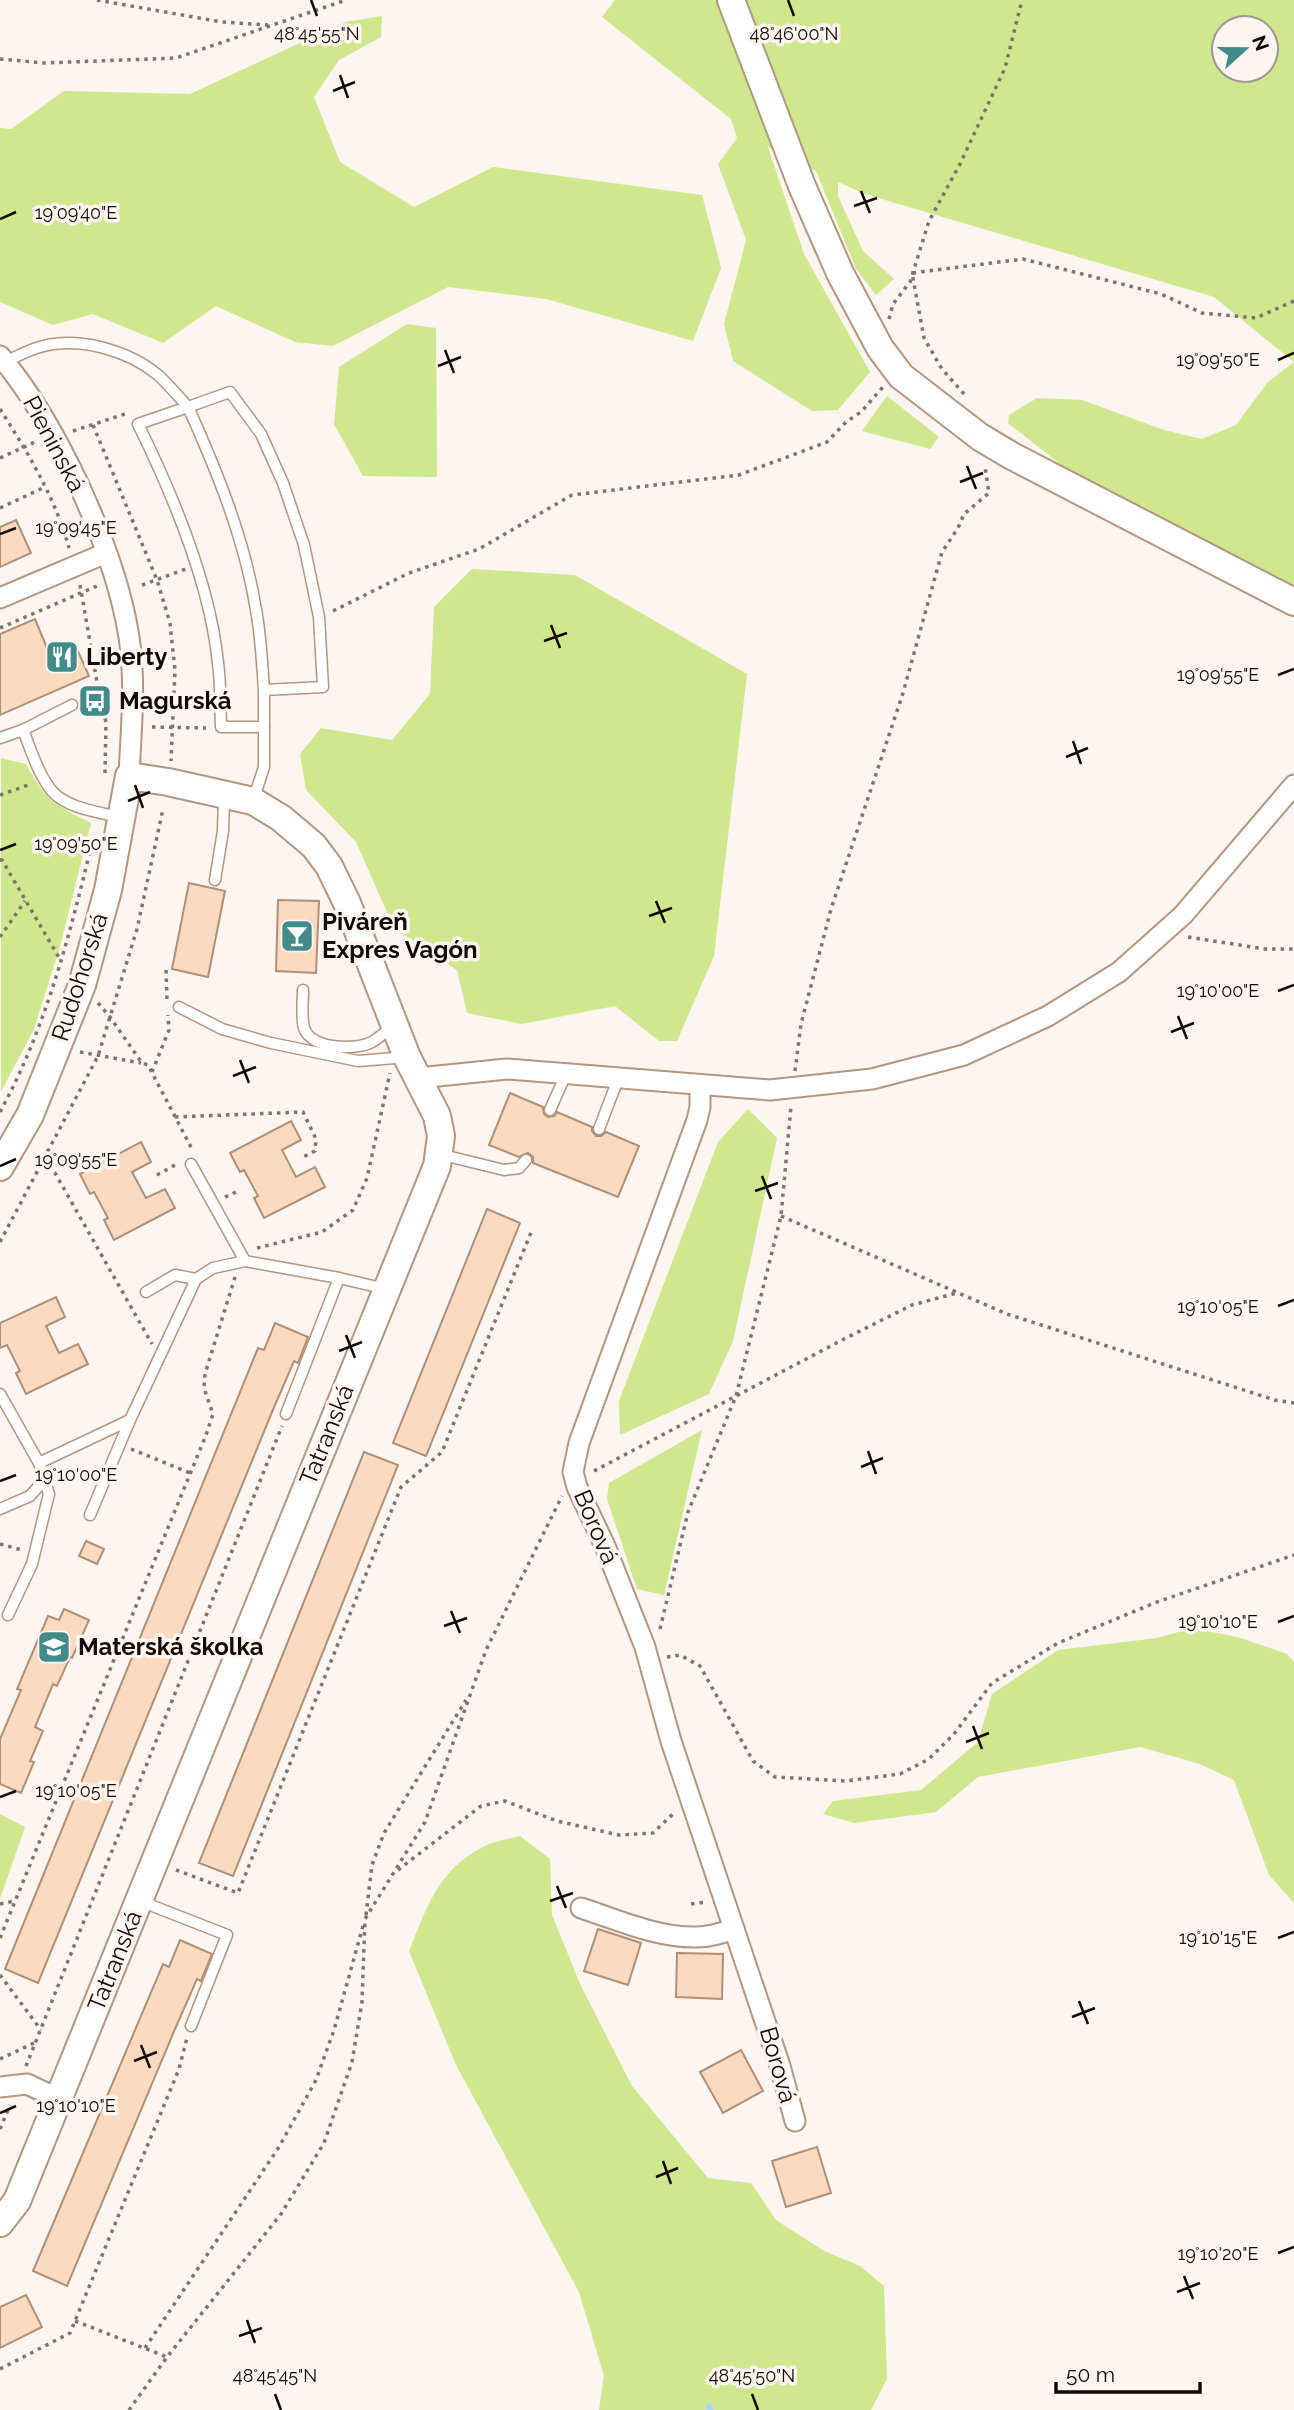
<svg xmlns="http://www.w3.org/2000/svg" width="1294" height="2410" viewBox="0 0 1294 2410" font-family="Raleway,sans-serif">
<style>
.green{fill:#cfe78d;fill-rule:evenodd}
.lines{fill:none;stroke-linecap:round;stroke-linejoin:round}
.stream{stroke:#a4d8fd;stroke-width:6}
.building{fill:#fbdac0;stroke:#ae8f78;stroke-width:2}
.lane-casing{stroke:#b4957d;stroke-width:13}
.street-casing{stroke:#b4957d;stroke-width:23}
.secondary-casing{stroke:#b4957d;stroke-width:30}
.path{stroke:#7d756f;stroke-width:3.5;stroke-dasharray:3.5 5;stroke-linecap:butt}
.lane{stroke:#fff;stroke-width:10}
.street{stroke:#fff;stroke-width:19}
.secondary{stroke:#fff;stroke-width:26}
.ticks{fill:none;stroke:#130903;stroke-width:2.5}
.labels{text-anchor:middle;stroke-width:7;stroke-linejoin:round;paint-order:stroke}
.street-label{font-size:24px;fill:#130903;stroke:#fcf5f0}
.poi-label{font-size:24px;font-weight:bold;fill:#130903;stroke:#fcf5f0;text-anchor:start}
.ticks-label{font-size:18px;text-anchor:middle;fill:#130903;stroke:#fcf5f0;stroke-width:7;stroke-linejoin:round;paint-order:stroke}
</style>
<rect width="100%" height="100%" fill="#fcf5f0"/>
<g class="green">
<path d="M615,0H1294V589L1074,475L1008,423L1009,415L1037,398L1082,400L1164,430L1202,439L1236,425L1268,382L1294,362L1214,297L865,194L838,182V196L863,251L894,279L876,295L856,269L816,171L768,147L804,254L870,372L838,410L812,411L733,361L724,324L746,240L718,164L737,138L731,119L602,17ZM1224,28H1266V70H1224Z"/>
<path d="M382,16L381,37L339,60L314,97L340,162L414,207L493,167L702,195L721,268L693,341L546,299L448,287L333,346L295,342L216,306L163,343L93,314L53,325L0,302V128L11,129L64,91L190,94L345,22Z"/>
<path d="M407,324L436,328L437,477L363,476L334,424L339,367Z"/>
<path d="M887,396L939,437L930,449L862,431Z"/>
<path d="M472,569L575,575L747,674L714,956L677,1041H659L615,1006L522,1024L467,1013L457,970L394,928L356,842L306,790L300,754L321,728L392,740L430,694L434,607Z"/>
<path d="M1,758L26,764C47,802 53,804 91,823L61,943L34,1029L1,1092Z"/>
<path d="M748,1109L777,1138L733,1341L709,1394L620,1435L619,1401L718,1142Z"/>
<path d="M702,1430L664,1595L637,1589L607,1499L609,1483Z"/>
<path d="M1193,1628L1241,1638L1287,1654L1294,1662V1903L1269,1875L1234,1780L1200,1764L1140,1747L978,1777L936,1812L854,1823L823,1814L833,1801L921,1790L978,1742L992,1694L1058,1650L1157,1638Z"/>
<path d="M0,1814L25,1827L0,1899Z"/>
<path d="M520,1836L550,1859L552,1915L581,1986L632,2086L708,2178L751,2183L776,2220L824,2251L860,2266L884,2286L887,2379L871,2410H599L604,2376L579,2292L456,2065L409,1951C427,1907 438,1870 483,1847C494,1841 508,1839 520,1836Z"/>
</g>
<g class="lines">
<path class="stream" d="M709,2406L710,2410"/>
</g>
<g class="building">
<path d="M16,520L31,553L0,567V527Z"/>
<path d="M35,619L49,653L74,642L89,676L0,715V634Z"/>
<path d="M189,883L225,891L208,977L172,969Z"/>
<path d="M278,900L319,901L316,973L276,971Z"/>
<path d="M510,1093L543,1107L544,1114L548,1117L554,1116L557,1112L592,1127V1131L596,1136H601L606,1132L639,1146L618,1197L533,1163V1157L528,1153L519,1157L489,1145Z"/>
<path d="M291,1121L301,1140L282,1150L296,1177L315,1167L325,1187L264,1218L254,1198L258,1196L244,1170L240,1172L230,1153Z"/>
<path d="M141,1142L151,1162L132,1172L146,1198L165,1189L175,1208L114,1240L104,1220L108,1218L94,1192L90,1194L80,1174Z"/>
<path d="M487,1209L520,1223L426,1456L393,1443Z"/>
<path d="M56,1297L65,1317L46,1326L59,1353L78,1344L88,1364L26,1394L16,1373L20,1371L7,1345L0,1348V1323Z"/>
<path d="M275,1323L308,1337L298,1363L294,1361L272,1412L38,1983L5,1969L258,1348L264,1350Z"/>
<path d="M364,1452L398,1465L233,1876L199,1863Z"/>
<path d="M86,1541L104,1549L97,1564L79,1556Z"/>
<path d="M64,1609L89,1620L72,1658L70,1657L57,1686L53,1684L35,1727L43,1731L30,1761L34,1762L21,1793L0,1784V1739L21,1690L17,1689L48,1616L59,1620Z"/>
<path d="M598,1929L641,1943L628,1985L584,1971Z"/>
<path d="M180,1940L212,1954L201,1981L197,1979L175,2029L67,2286L33,2271L163,1964L169,1967Z"/>
<path d="M677,1953L723,1954L722,1999L676,1997Z"/>
<path d="M741,2050L763,2091L723,2113L700,2072Z"/>
<path d="M817,2147L831,2193L786,2207L772,2161Z"/>
<path d="M26,2295L42,2327L0,2348V2307Z"/>
</g>
<g class="lines">
<defs>
<g id="lane">
<path d="M5,362C16,357 28,350 40,347C78,336 128,350 158,375C169,385 178,396 188,407L138,424C173,495 210,583 218,663C221,684 220,706 221,727H264V767L253,801"/>
<path d="M72,705L23,730C31,750 38,774 52,791C66,808 99,812 119,817"/>
<path d="M264,727V690L323,687L319,617L304,545L283,483L261,434L230,392L188,407C217,471 245,540 256,610C261,636 262,663 264,690"/>
<path d="M0,738L23,730"/>
<path d="M215,880L223,831L224,797"/>
<path d="M303,990C303,1001 301,1017 304,1028C311,1049 355,1051 372,1042C380,1037 387,1031 394,1025"/>
<path d="M179,1007L222,1029L271,1043L358,1061L407,1057"/>
<path d="M550,1110L566,1074"/>
<path d="M599,1129L618,1079"/>
<path d="M439,1154L504,1170L519,1168L526,1160"/>
<path d="M191,1164L245,1261L339,1278L386,1289"/>
<path d="M146,1292L175,1275L196,1279"/>
<path d="M0,1394L39,1463L130,1420"/>
<path d="M286,1414L339,1278"/>
<path d="M0,1509L30,1496L44,1480"/>
<path d="M90,1515L130,1420L196,1279L213,1268L245,1261"/>
<path d="M8,1615L32,1564L49,1494L39,1463"/>
<path d="M140,1901L227,1935L191,2026"/>
</g>
<g id="street">
<path d="M0,356C57,424 115,549 129,637C136,683 131,730 129,776"/>
<path d="M0,598L106,553"/>
<path d="M418,1078L507,1069L770,1090L872,1079L964,1055L1048,1016L1119,972L1183,915L1294,785"/>
<path d="M700,1086V1107L697,1120L579,1443L573,1472L577,1487L605,1546L645,1647L671,1741L780,2066L795,2121"/>
<path d="M581,1908C618,1920 658,1938 697,1937C710,1937 722,1933 734,1929"/>
<path d="M0,2087L27,2084L59,2099"/>
</g>
<g id="secondary">
<path d="M731,0L802,186L840,273L880,348L901,376L980,437L1012,456L1294,602"/>
<path d="M0,1167L30,1115L82,985L108,890L129,776L168,782L253,801L281,818L314,846L329,866L347,903L407,1057L437,1116L441,1136L437,1166L17,2201L0,2223"/>
</g>
</defs>
<use href="#lane" class="lane-casing"/>
<use href="#street" class="street-casing"/>
<use href="#secondary" class="secondary-casing"/>
<g class="path">
<path d="M97,0L222,22L268,25"/>
<path d="M0,59L44,63L176,58L346,0"/>
<path d="M889,319L893,304L910,282L929,221L960,164L1005,68L1022,0"/>
<path d="M964,394L942,369L924,338L912,273L1023,259L1161,294L1202,313L1256,318L1294,301"/>
<path d="M0,409C28,453 55,497 69,548"/>
<path d="M93,425L157,580L170,623L175,670L171,761"/>
<path d="M73,431L128,413"/>
<path d="M0,458L35,442"/>
<path d="M0,508L45,487"/>
<path d="M80,585L101,705L106,722L105,774"/>
<path d="M142,585L186,569"/>
<path d="M333,611L409,573L479,549L572,495L739,475L827,442L846,422L861,412L883,387"/>
<path d="M0,628L97,586"/>
<path d="M152,727L206,728"/>
<path d="M0,795L31,784"/>
<path d="M0,860H2L61,961"/>
<path d="M0,937L25,901"/>
<path d="M1188,937L1265,949H1294"/>
<path d="M166,970L167,1000"/>
<path d="M98,1003L110,1017L142,1063L148,1065L193,1151"/>
<path d="M80,1052L141,1063"/>
<path d="M795,1071L801,1024L831,909L903,693L942,552L958,528L964,514L989,493L985,467"/>
<path d="M152,1072L169,1030L168,1015"/>
<path d="M0,1112C45,1030 69,938 91,847"/>
<path d="M175,1117L303,1112L316,1139L315,1151L303,1157"/>
<path d="M43,1160L55,1173L152,1344"/>
<path d="M157,1175L177,1164"/>
<path d="M225,1197L236,1192"/>
<path d="M781,1216L1007,1314L1275,1400L1294,1403"/>
<path d="M0,1242L98,1056L137,929L163,809"/>
<path d="M257,1248L322,1232L353,1210L367,1178L390,1073"/>
<path d="M131,1449L190,1473"/>
<path d="M594,1471L844,1339L912,1305L957,1293"/>
<path d="M0,1544L22,1550"/>
<path d="M660,1629L688,1512L736,1396L781,1216L791,1106"/>
<path d="M667,1657L680,1655L700,1666L753,1761L775,1777L845,1781L900,1774L929,1759L954,1734L992,1683L1058,1643L1157,1602L1294,1555"/>
<path d="M176,1870L238,1893L401,1487L442,1452L532,1230"/>
<path d="M398,1870L481,1806L505,1801L557,1821L619,1835L653,1833L675,1812"/>
<path d="M0,1904L14,1901"/>
<path d="M691,1904L706,1902"/>
<path d="M366,1915L372,1865L384,1833L466,1700"/>
<path d="M0,1938L206,1435L213,1414L204,1388L205,1374L235,1277"/>
<path d="M0,1975L41,2030"/>
<path d="M0,2059L36,2042"/>
<path d="M26,2066L282,1426"/>
<path d="M0,2129L10,2105"/>
<path d="M75,2321L167,2357"/>
<path d="M145,2348L279,2147L316,2080L334,2030L363,1926"/>
<path d="M0,2369L70,2333L179,2069L187,2038"/>
<path d="M129,2410L167,2357L281,2214L324,2143L352,2062L362,2002L365,1919L425,1822L486,1650L562,1496"/>
</g>
<use href="#lane" class="lane"/>
<use href="#street" class="street"/>
<use href="#secondary" class="secondary"/>
</g>
<path class="ticks" d="M311,0L317,16M788,0L794,16M340,75L348,98M333,91L355,82M861,191L870,213M854,206L877,198M0,219L16,212M445,350L454,373M1278,360L1294,353M438,366L461,357M967,466L976,489M960,482L983,473M0,534L16,528M551,625L560,648M544,641L567,633M1278,675L1294,669M1073,741L1081,764M1066,757L1088,748M135,785L143,808M128,801L150,792M0,850L16,844M656,901L665,923M649,916L672,908M1278,991L1294,985M1178,1016L1187,1039M1171,1032L1194,1023M240,1060L249,1083M233,1076L256,1067M0,1166L16,1159M762,1176L771,1199M755,1191L778,1183M1278,1306L1294,1300M346,1335L355,1358M339,1351L362,1342M868,1451L876,1474M861,1467L883,1458M0,1481L16,1475M451,1611L460,1633M1278,1622L1294,1616M444,1626L467,1618M973,1726L982,1749M966,1742L989,1733M0,1797L16,1791M557,1886L566,1908M550,1901L573,1893M1278,1938L1294,1932M1079,2001L1088,2024M1072,2017L1095,2008M141,2045L150,2068M134,2061L157,2052M0,2113L16,2106M663,2161L671,2184M656,2177L678,2168M1278,2253L1294,2247M1184,2276L1193,2299M1177,2292L1200,2283M247,2320L255,2343M239,2336L262,2328M275,2394L281,2410M752,2394L758,2410"/>
<defs>
<symbol id="restaurant-square" viewBox="-11 -11 22 22"><rect x="-9" y="-9" width="18" height="18" rx="4" fill="#438b8a" stroke="#fcf5f0"/><path d="M-5-6h1v4h1v-4h1v4h1v-4h1v5L-1.5 .5V6h-2V.5L-5-1ZM5-6V6H3V1.5H1.5Q1.5-4 5-6Z" fill="#fff"/></symbol>
<symbol id="bus-square" viewBox="-11 -11 22 22"><rect x="-9" y="-9" width="18" height="18" rx="4" fill="#438b8a" stroke="#fcf5f0"/><path d="M-5-6H5V4H4V6H2V4H-2V6H-4V4H-5ZM-3.5-4V0h7V-4ZM-3.5 1.2v1.5H-2V1.2ZM2 1.2v1.5H3.5V1.2Z" fill="#fff"/></symbol>
<symbol id="bar-square" viewBox="-11 -11 22 22"><rect x="-9" y="-9" width="18" height="18" rx="4" fill="#438b8a" stroke="#fcf5f0"/><path d="M-6-5H6L.8 .8V4.5H3.5V6h-7V4.5H-.8V.8Z" fill="#fff"/></symbol>
<symbol id="school-square" viewBox="-11 -11 22 22"><rect x="-9" y="-9" width="18" height="18" rx="4" fill="#438b8a" stroke="#fcf5f0"/><path d="M0-5L7-2L0 1L-7-2ZM-4 1L0 2.5L4 1V4Q0 6-4 4Z" fill="#fff"/></symbol>
</defs>
<g fill-rule="evenodd">
<use href="#restaurant-square" x="43" y="638" width="38" height="38"/>
<use href="#bus-square" x="76" y="682" width="38" height="38"/>
<use href="#bar-square" x="278" y="917" width="38" height="38"/>
<use href="#school-square" x="35" y="1628" width="38" height="38"/>
</g>
<g class="labels">
<g class="street-label">
<text transform="translate(54 444) rotate(62)" y="8">Pieninská</text>
<text transform="translate(80 977) rotate(-72)" y="8">Rudohorská</text>
<text transform="translate(327 1435) rotate(-68)" y="8">Tatranská</text>
<text transform="translate(596 1527) rotate(67)" y="8">Borová</text>
<text transform="translate(115 1961) rotate(-68)" y="8">Tatranská</text>
<text transform="translate(778 2065) rotate(74)" y="8">Borová</text>
</g>
<g class="poi-label">
<text x="86" y="665">Liberty</text>
<text x="119" y="709">Magurská</text>
<text x="322" y="930">Piváreň<tspan x="322" dy="28">Expres Vagón</tspan></text>
<text x="78" y="1655">Materská školka</text>
</g>
</g>
<g class="ticks-label">
<text x="317" y="40">48°45'55"N</text>
<text x="794" y="40">48°46'00"N</text>
<text x="76" y="219">19°09'40"E</text>
<text x="1218" y="366">19°09'50"E</text>
<text x="76" y="534">19°09'45"E</text>
<text x="1218" y="681">19°09'55"E</text>
<text x="76" y="850">19°09'50"E</text>
<text x="1218" y="997">19°10'00"E</text>
<text x="76" y="1166">19°09'55"E</text>
<text x="1218" y="1313">19°10'05"E</text>
<text x="76" y="1481">19°10'00"E</text>
<text x="1218" y="1628">19°10'10"E</text>
<text x="76" y="1797">19°10'05"E</text>
<text x="1218" y="1944">19°10'15"E</text>
<text x="76" y="2112">19°10'10"E</text>
<text x="1218" y="2260">19°10'20"E</text>
<text x="275" y="2382">48°45'45"N</text>
<text x="752" y="2382">48°45'50"N</text>
</g>
<g transform="translate(1245 49) rotate(69)"><circle r="33" fill="#fcf5f0" stroke="#9f9791" stroke-width="2"/>
<path d="M0-5L12 26L0 18L-12 26Z" fill="#438b8a"/>
<text y="-10" font-size="19" font-weight="bold" text-anchor="middle" fill="#130903">N</text>
</g>
<path d="M1056 2382v10h144v-10" fill="none" stroke="#130903" stroke-width="3.5"/>
<text x="1066" y="2382" font-size="21" fill="#130903" stroke="#fcf5f0" stroke-width="5" paint-order="stroke">50 m</text>
</svg>
